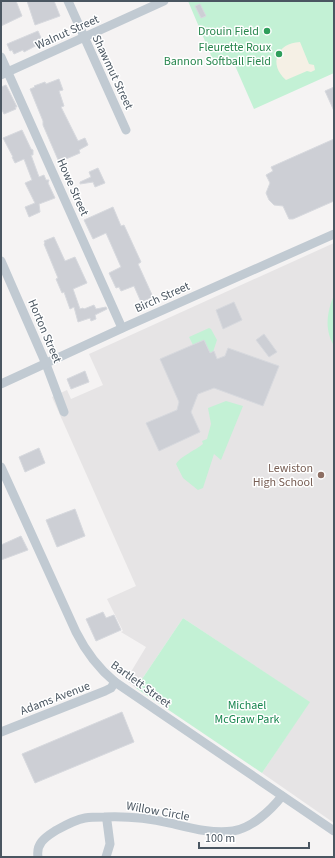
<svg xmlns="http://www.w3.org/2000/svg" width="335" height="858" viewBox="0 0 335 858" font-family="'Source Sans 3',sans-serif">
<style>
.education{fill:#e6e4e5}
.green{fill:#c3f1d5}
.sand{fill:#f5f0e5}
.building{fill:#cdcfd5;stroke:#d7d9de}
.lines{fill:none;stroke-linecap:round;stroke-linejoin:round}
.minor{stroke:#c1cad2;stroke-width:9}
.leisure-dot{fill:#2e9e5b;stroke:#fff;stroke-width:1.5}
.education-dot{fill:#8d6e63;stroke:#fff;stroke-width:1.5}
.labels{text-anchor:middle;stroke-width:3;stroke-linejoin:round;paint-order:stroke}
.leisure-label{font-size:12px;fill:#27864d;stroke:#fff;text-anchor:end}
.street-label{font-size:12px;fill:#4a5661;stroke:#fff}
.education-label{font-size:12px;fill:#785e54;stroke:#fff;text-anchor:end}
.park-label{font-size:12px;fill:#17864f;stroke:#fff}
</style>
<rect width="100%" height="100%" fill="#f5f3f3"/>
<path class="education" d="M334,243V823L262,773L309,702L183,618L136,688L126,680L146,647L121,632L123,631L107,599L136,586L52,397L67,390L71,399L103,385L89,354Z"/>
<g class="green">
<path d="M188,1H334V73L254,109L233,61L213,60Z"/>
<path d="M334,295V346C324,329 327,312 334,295Z"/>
<path d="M209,328L211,329L217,340L213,352L210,353L204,340L193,345L189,337Z"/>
<path d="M226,401L243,406L221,460L214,454L203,488L198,490L183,478L176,464C179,457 196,450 203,444L202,441L207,439L211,424L208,408Z"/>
<path d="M183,618L310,702L262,773L136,688Z"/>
</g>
<path class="sand" d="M300,42L309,64L314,65L315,70L311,72L307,71L286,80C268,64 277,43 300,42Z"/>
<g class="building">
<path d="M1,1H16L22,16L1,26Z"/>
<path d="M27,1H54L60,16L35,25Z"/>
<path d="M200,4L206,16L201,18L195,6Z"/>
<path d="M38,31L43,42L24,52L23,50L14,54L12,50L10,51L7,44Z"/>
<path d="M59,79L63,90L59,91L64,106L61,107L78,141L85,138L88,145L79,150L80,153L59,162L43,125V121L30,89L35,87L34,86L45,82L46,84Z"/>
<path d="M6,85L17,107H15L16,109L4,114L1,108V87Z"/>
<path d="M334,87V111L325,91Z"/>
<path d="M22,130L31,149L33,150V155H31L39,177L44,175L46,180H49L48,183L55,198L39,204L40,212L29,217L25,207L35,203L25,183L32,180L24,159L15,163L12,157H13L3,138Z"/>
<path d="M334,139V201L293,219H289L283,206L274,205L269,200L266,193L270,183L266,175L273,171L271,167Z"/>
<path d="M98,168L105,183L95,187L93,182L80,184V182L91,177L89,172Z"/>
<path d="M113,207L121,226L124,225L141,262L138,264L153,297L141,302L134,286L121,291L119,287L116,288L109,273L121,267L106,233L93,239L84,220Z"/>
<path d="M54,237L65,261L75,257L87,283L73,289L80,309L83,308L84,309L94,305L96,309L106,307L107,309L95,315L96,319L91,321L90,318L78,322L74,307L70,309L64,292L62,293L56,279L58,278L44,244L45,243L44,241Z"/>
<path d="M234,302L242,320L223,329L216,310Z"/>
<path d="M264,334L277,352L269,357L256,340Z"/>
<path d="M204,340L210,353L214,351L217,359L225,356L228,348L279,366L263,406L214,388L198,394L191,412L200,432L159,451L146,423L177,410L179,402L160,359Z"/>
<path d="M85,371L89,382L71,389L67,379Z"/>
<path d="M39,448L45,463L25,472L19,457Z"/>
<path d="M75,509L85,536L57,547L46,520Z"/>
<path d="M21,536L28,550L1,560V545Z"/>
<path d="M103,612L106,618L114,615L121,630L96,641L86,619Z"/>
<path d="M122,712L134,742L35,783L22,754Z"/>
</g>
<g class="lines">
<g class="minor">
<path d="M68,1L126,130"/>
<path d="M1,57L122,328"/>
<path d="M1,75L164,1"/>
<path d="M1,261L46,364L64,412"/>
<path d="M1,384L127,326L334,234"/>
<path d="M1,467L76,632C86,652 98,668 115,682L334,831"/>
<path d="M1,732L105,691L111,688L115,682"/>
<path d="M38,857C36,844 44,838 55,831C64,826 74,820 85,818C91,817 98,817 104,817C127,816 148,818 170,823C191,828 212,834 233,831C252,828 271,810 282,796"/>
<path d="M106,857L110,844L107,821"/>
</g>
</g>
<g class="leisure-dot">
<circle cx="267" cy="31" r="4"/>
<circle cx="279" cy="54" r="4"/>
</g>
<circle class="education-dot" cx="321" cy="475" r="4"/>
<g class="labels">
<g class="leisure-label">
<text x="259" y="35">Drouin Field</text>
<text x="271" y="51">Fleurette Roux<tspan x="271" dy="14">Bannon Softball Field</tspan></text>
</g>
<g class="street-label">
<text transform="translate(67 32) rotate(-24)" y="4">Walnut Street</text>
<text transform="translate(113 72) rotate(65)" y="4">Shawmut Street</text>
<text transform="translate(73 187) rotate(66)" y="4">Howe Street</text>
<text transform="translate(162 297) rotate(-24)" y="4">Birch Street</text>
<text transform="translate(45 331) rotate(67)" y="4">Horton Street</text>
<text transform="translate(141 684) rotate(36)" y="4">Bartlett Street</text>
<text transform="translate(55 698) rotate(-21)" y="4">Adams Avenue</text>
<text transform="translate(158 811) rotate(10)" y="4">Willow Circle</text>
</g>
<g class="education-label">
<text x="313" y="472">Lewiston<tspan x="313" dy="14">High School</tspan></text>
</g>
<g class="park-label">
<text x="247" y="709">Michael<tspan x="247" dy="14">McGraw Park</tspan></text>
</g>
</g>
<rect width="335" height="858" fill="none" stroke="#4a5661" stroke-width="4"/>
<path d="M199 842v6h110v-6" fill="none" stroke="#4a5661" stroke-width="2"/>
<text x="205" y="842" font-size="12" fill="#4a5661" stroke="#ffffff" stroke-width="3" paint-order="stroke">100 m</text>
</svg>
